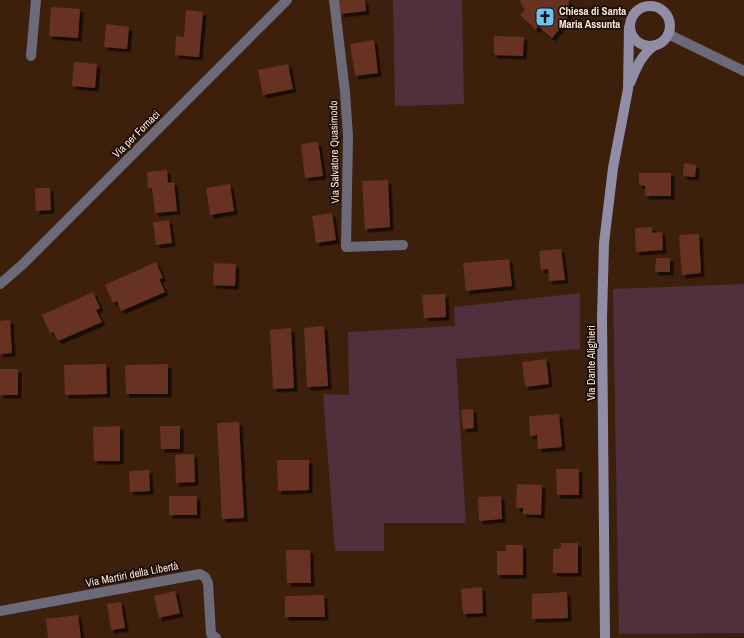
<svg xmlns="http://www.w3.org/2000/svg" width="744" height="638" viewBox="0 0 744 638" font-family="'Archivo Narrow',sans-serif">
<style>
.green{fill:#51303d}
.building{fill:#673124;filter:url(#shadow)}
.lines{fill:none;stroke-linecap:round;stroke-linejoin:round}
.street{stroke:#6c6978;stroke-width:10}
.secondary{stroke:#928da6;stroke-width:10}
.labels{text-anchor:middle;stroke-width:3.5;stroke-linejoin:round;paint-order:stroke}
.poi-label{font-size:11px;font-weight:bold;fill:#fce8dc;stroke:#1a0d06;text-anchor:start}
.street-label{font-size:11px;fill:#fce8dc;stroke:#1a0d06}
</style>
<defs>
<filter id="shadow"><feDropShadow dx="3.5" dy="3.5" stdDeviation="0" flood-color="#0009"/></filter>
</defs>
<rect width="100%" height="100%" fill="#3c200b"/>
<g class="green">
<path d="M393,0H462L464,104L395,106Z"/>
<path d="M744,284V633L619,634L613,289Z"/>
<path d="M580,293V349L456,359L466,523H384V551H335L323,394L349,395L348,332L455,326L454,307Z"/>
</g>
<g class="building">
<path d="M339,0H365L366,11L340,14Z"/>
<path d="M521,0H569L567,20L552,38L538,26L536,30L520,15L525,10L520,2Z"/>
<path d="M51,7L80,9L78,38L49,36Z"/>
<path d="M186,10L203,12L199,57L175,55L176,36L184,37Z"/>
<path d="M106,24L129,27L127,49L104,47Z"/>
<path d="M494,36L524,37L523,56L494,55Z"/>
<path d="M374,40L378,73L355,76L350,44Z"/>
<path d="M74,62L97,64L95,88L72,86Z"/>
<path d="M288,64L293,89L263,95L258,70Z"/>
<path d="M318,142L323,176L305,178L301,144Z"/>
<path d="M684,163L696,165L695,177L683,176Z"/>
<path d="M167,170L168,183L174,182L177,211L155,213L152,188H148L147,172Z"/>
<path d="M639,173H671V196H645V186L639,185Z"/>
<path d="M388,180L390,227L365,229L362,181Z"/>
<path d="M230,184L234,211L210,215L206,188Z"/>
<path d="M35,188H50L51,210L36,211Z"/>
<path d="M332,213L336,240L316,243L312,216Z"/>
<path d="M169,220L172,243L156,245L153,222Z"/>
<path d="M652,227V233L662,232L663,250L636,252L635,228Z"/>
<path d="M699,234L701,273L682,275L679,235Z"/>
<path d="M561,249L565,280L549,281L548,269L541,270L539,251Z"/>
<path d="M656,258H670V272H655Z"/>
<path d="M509,259L512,286L466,291L463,263Z"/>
<path d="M156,262L163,278L159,279L165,292L121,311L117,301L113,303L105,285Z"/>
<path d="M214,263L236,264L235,286L213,285Z"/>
<path d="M93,292L100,308L96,310L102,322L58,341L53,332L50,333L42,315Z"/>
<path d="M445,294L446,317L424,318L422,295Z"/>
<path d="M10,320L12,353L0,354V321Z"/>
<path d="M324,326L328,386L307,387L304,328Z"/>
<path d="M291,328L294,388L273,389L270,330Z"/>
<path d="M546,359L549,384L525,387L522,362Z"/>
<path d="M106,364L107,394L65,395L64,365Z"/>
<path d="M168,364V394H126L125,365Z"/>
<rect x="0" y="369" width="18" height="26"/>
<path d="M473,409L474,428L463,429L461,410Z"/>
<path d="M559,414L562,447L538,449L537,435L530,436L529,416Z"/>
<path d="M239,422L244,518L222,519L217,423Z"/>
<path d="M120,426V461H94L93,427Z"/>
<path d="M160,426H180V449H161Z"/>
<path d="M194,454L195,482L176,483L175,455Z"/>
<path d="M277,460H309V490L278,491Z"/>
<path d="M556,469H579V495H557Z"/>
<path d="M149,470L150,491L130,492L129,471Z"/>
<path d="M517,484L542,485L541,515L523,514V508H516Z"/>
<rect x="169" y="496" width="28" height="19"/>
<path d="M501,496L502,519L479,521L478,497Z"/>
<path d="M561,543H578V573H553V549L561,548Z"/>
<path d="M506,545H523V575H497V551H506Z"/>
<path d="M286,550H310L311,583H287Z"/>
<path d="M482,587L483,613L463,614L461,589Z"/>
<path d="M175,591L180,613L159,618L154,596Z"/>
<path d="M567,592L568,618L532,619V594Z"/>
<path d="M324,595L325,617H285V596Z"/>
<path d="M121,602L125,628L111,630L107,604Z"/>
<path d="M78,615L81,638H48L46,619Z"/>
</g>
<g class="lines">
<g class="street">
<path d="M334,0L345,92L348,136L346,247L403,245"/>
<path d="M668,34L744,71"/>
<path d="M31,56L36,0"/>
<path d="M0,284L22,265L287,0"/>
<path d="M0,611L200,574L205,577L208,583L211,634L216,638"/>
</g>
<g class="secondary">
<circle cx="650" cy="26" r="20"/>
<path d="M630,83C636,69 641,55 654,46"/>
<path d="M605,638L602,318L604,243L613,168L628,89L629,27"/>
</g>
</g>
<defs>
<symbol id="church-square" viewBox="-11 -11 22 22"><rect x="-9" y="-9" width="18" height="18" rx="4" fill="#6cc3f2" stroke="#1a0d06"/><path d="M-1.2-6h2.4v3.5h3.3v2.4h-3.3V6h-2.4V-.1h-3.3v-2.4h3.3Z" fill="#111"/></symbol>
</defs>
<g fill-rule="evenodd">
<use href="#church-square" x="534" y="6" width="22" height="22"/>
</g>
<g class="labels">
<g class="poi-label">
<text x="559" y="15">Chiesa di Santa<tspan x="559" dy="13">Maria Assunta</tspan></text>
</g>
<g class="street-label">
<text transform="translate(136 134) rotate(-45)" y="4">Via per Fornaci</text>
<text transform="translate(334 152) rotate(-91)" y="4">Via Salvatore Quasimodo</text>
<text transform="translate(591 363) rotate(-90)" y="4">Via Dante Alighieri</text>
<text transform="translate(132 574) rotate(-11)" y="4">Via Martiri della Libertà</text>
</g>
</g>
</svg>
